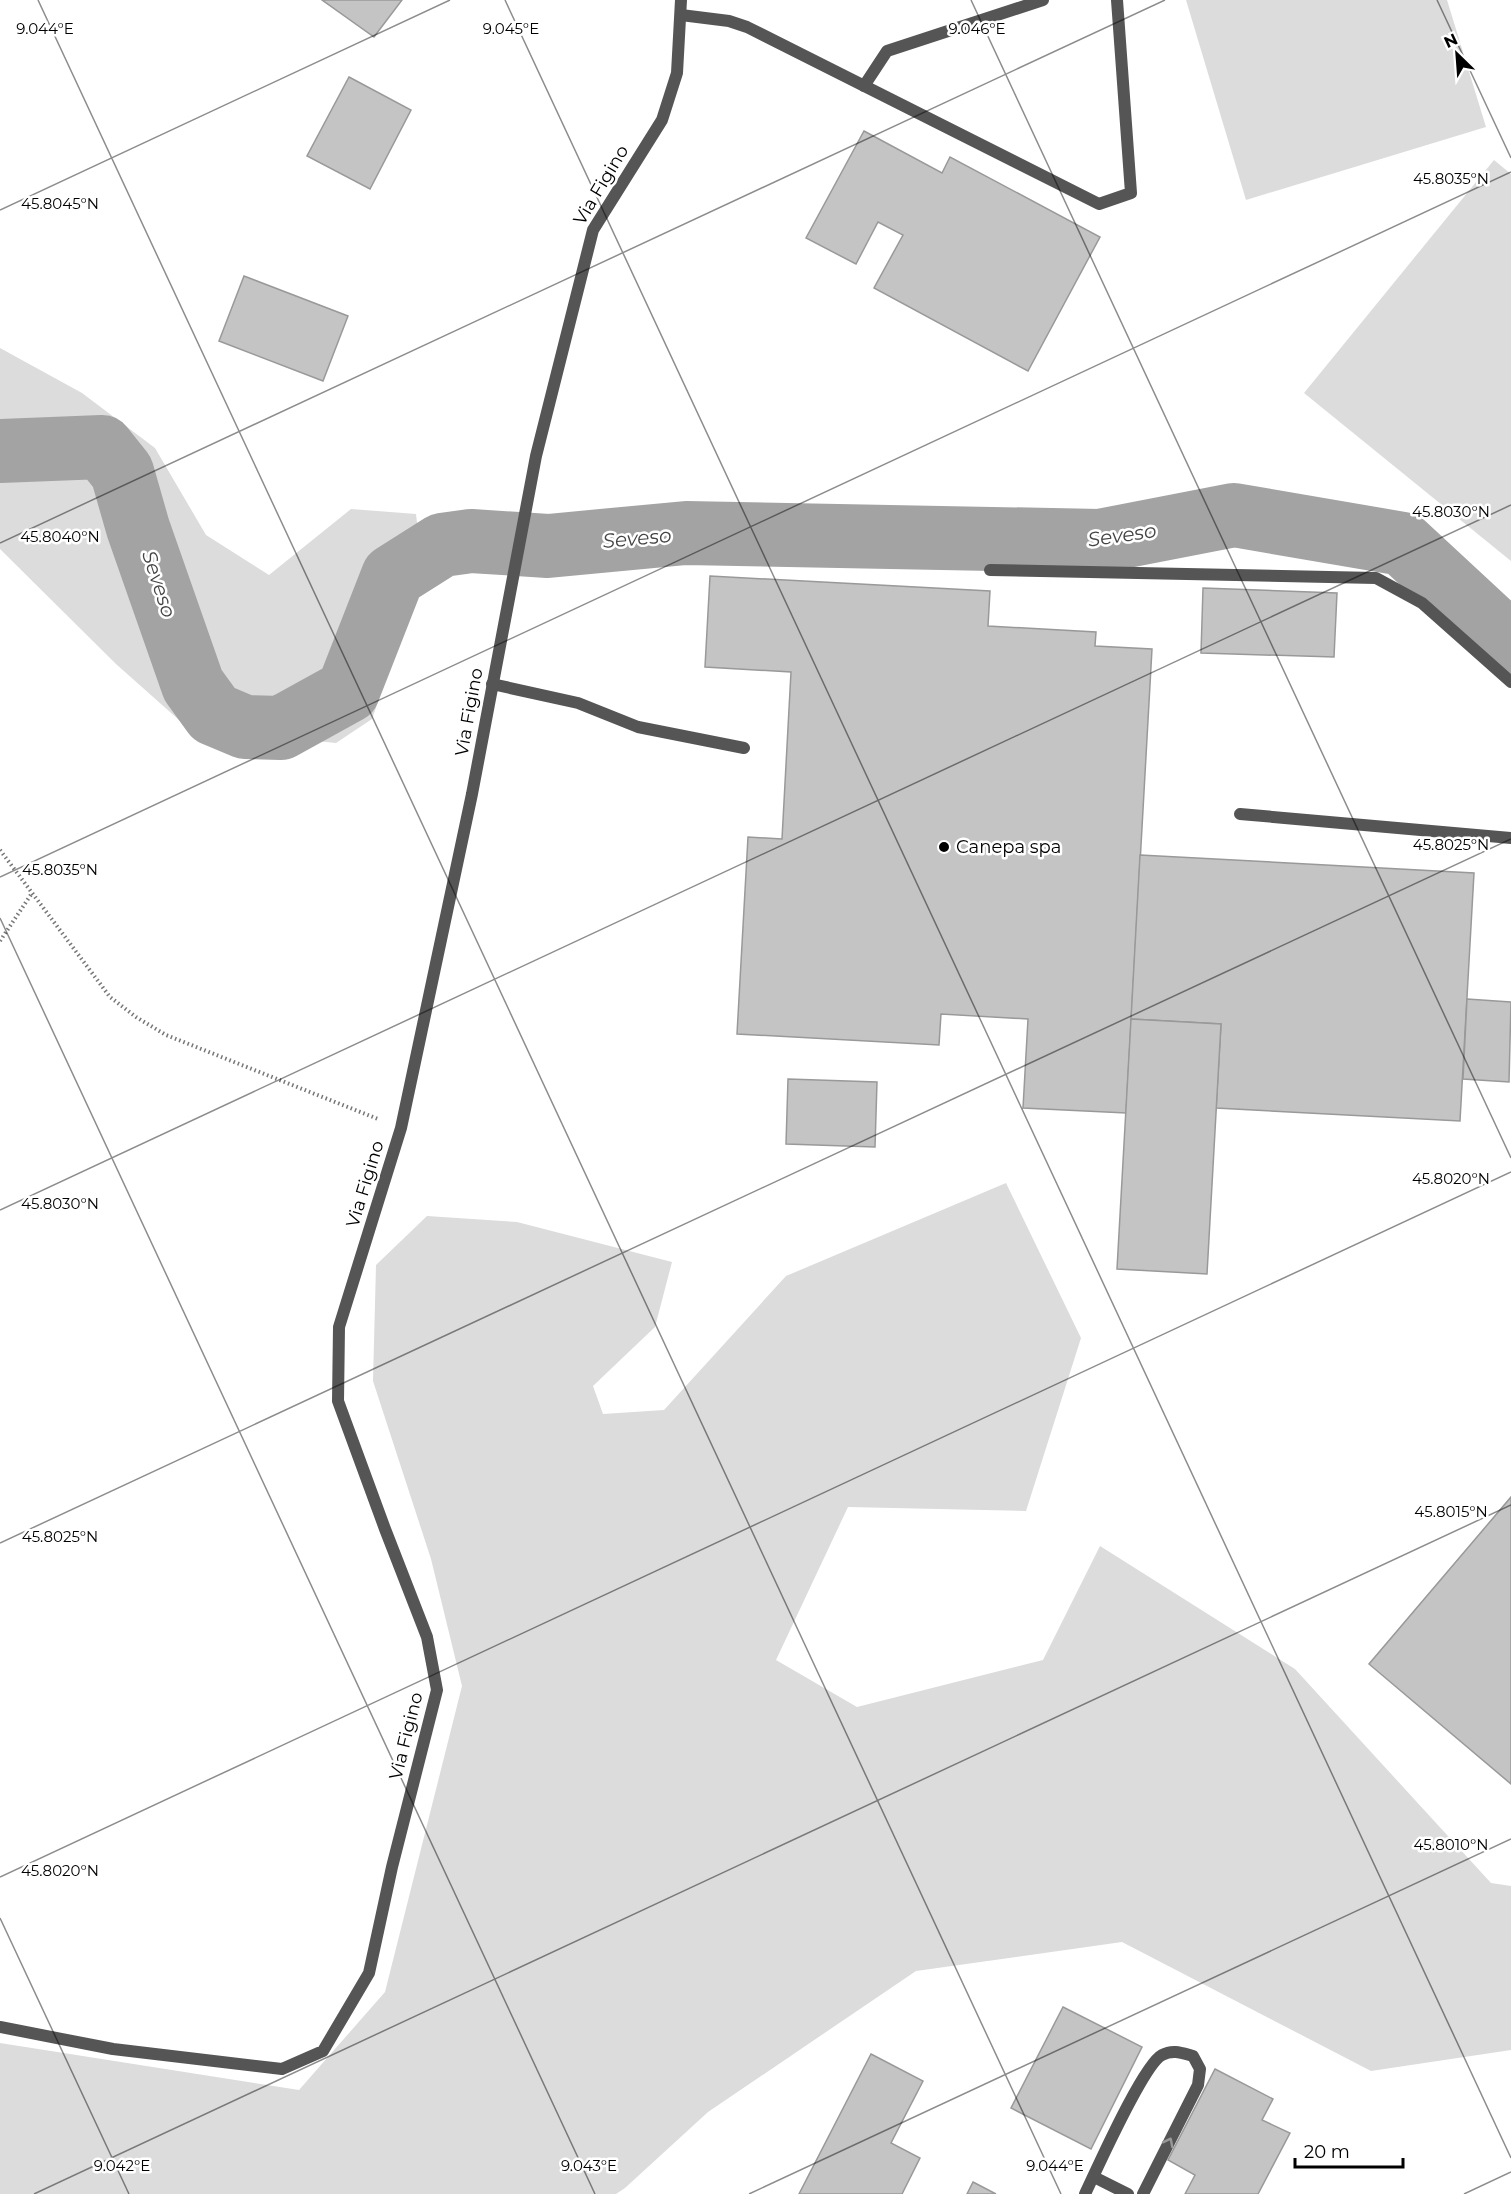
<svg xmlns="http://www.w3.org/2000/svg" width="1511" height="2194" viewBox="0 0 1511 2194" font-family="Montserrat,sans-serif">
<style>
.green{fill:#dcdcdc}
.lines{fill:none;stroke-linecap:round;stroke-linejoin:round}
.river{stroke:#a3a3a3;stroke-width:64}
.building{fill:#c4c4c4;stroke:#999;stroke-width:1.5}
.path{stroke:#777;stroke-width:4;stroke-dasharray:1.5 3;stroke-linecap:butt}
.service{stroke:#555;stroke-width:12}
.minor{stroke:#555;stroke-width:12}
.tertiary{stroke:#555;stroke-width:12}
.oneway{stroke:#999}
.ticks{fill:none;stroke:#000;stroke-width:1.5;stroke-opacity:0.45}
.poi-dot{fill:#000;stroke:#fff;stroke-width:2}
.labels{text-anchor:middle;stroke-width:5;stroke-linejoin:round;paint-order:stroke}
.street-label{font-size:18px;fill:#000;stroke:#fff}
.poi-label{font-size:18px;fill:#000;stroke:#fff;text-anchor:start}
.water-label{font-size:20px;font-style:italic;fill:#444;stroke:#fff}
.ticks-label{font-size:15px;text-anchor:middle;fill:#000;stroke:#fff;stroke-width:5;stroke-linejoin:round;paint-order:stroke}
</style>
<rect width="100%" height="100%" fill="#fff"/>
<g class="green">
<path d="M1186,0H1447L1486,127L1246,200Z"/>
<path d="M1494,160L1511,174V561L1304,393Z"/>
<path d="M0,348L82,393L155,448L206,535L269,575L351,509L416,514L423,573L372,719L336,743L188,728L116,664L0,549Z"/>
<path d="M1006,1183L1081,1338L1026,1511L848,1507L776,1660L857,1707L1043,1660L1100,1546L1295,1669L1491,1883L1511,1886V2050L1371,2071L1122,1942L916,1971L708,2112L625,2188L616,2194H0V2043L299,2090L385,1992L462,1686L431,1559L373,1381L376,1265L427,1216L517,1222L672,1262L655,1327L593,1386L603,1414L664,1410L786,1276Z"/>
</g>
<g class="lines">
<path class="river" d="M0,451L102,447L122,472L138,528L193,685L214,714L245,727L281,728L348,691L393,576L442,545L471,541L548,546L686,533L1100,541L1234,515L1403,544L1511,644"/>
</g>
<g class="building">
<path d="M322,0H402L374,37Z"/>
<path d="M349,77L411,110L370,189L307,156Z"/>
<path d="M864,131L942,173L950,157L1100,237L1028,371L874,288L903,235L878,222L856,264L806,238Z"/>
<path d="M244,276L348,316L323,381L219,341Z"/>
<path d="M710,576L990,591L988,626L1096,632L1095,646L1152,649L1126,1113L1023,1108L1028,1019L941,1014L939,1045L737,1034L748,837L782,839L791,672L705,667Z"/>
<path d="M1203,588L1337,593L1334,657L1201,653Z"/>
<path d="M1140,855L1474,873L1460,1121L1216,1108L1221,1024L1131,1019Z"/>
<path d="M1467,999L1511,1002L1509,1082L1463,1079Z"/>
<path d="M1131,1019L1221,1024L1207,1274L1117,1269Z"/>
<path d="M788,1079L877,1082L875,1147L786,1144Z"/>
<path d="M1511,1497V1784L1369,1664Z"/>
<path d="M1063,2007L1142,2047L1091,2149L1011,2108Z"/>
<path d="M871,2054L923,2081L891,2143L920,2158L902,2194H799Z"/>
<path d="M1215,2069L1273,2099L1262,2120L1290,2133L1258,2194H1185L1195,2175L1168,2160Z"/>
<path d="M973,2182L996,2194H967Z"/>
</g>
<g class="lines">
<g class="path">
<path d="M0,850L110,997L136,1017L166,1035L378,1119"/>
<path d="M0,941L32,893"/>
</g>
<g class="service">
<path d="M681,15L729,21L747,27L1099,204L1131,193L1117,0"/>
<path d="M864,86L887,51L1043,0"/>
<path d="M990,570L1376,578L1422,603L1511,682"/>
<path d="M492,684L578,703L638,727L744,748"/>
<path d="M1240,814L1511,838"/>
</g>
<g class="minor">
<path d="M1094,2177L1128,2194"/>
<path d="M1085,2194C1097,2169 1143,2065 1162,2055C1173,2049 1182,2053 1193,2056L1200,2069L1198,2085L1143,2194"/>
</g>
<path class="tertiary" d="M0,2027L113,2049L282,2069L323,2051L369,1973L392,1867L437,1690L427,1637L385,1529L338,1401L339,1327L401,1128L472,794L536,456L593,230L662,120L677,73L681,0"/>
</g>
<defs><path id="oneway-chevron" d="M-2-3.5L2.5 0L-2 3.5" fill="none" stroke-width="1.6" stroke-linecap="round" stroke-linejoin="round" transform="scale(1.5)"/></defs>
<use class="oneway" href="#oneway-chevron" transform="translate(1169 2142) rotate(-63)"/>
<path class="ticks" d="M38,0L1061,2194M505,0L1511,2158M971,0L1511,1158M1437,0L1511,158M0,210L450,0M0,543L1165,0M0,877L1511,172M0,918L595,2194M0,1210L1511,505M0,1543L1511,839M0,1877L1511,1172M0,1918L129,2194M34,2194L1511,1505M749,2194L1511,1839M1464,2194L1511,2172"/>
<circle class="poi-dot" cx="944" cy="847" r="6"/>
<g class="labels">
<g class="street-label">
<text transform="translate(601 185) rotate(-59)" y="6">Via Figino</text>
<text transform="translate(469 712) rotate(-80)" y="6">Via Figino</text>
<text transform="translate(365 1184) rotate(-73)" y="6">Via Figino</text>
<text transform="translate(406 1736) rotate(-76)" y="6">Via Figino</text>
</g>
<g class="poi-label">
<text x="956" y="853">Canepa spa</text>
</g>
<g class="water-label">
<text transform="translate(1122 535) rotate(-8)" y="7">Seveso</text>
<text transform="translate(637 538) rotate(-5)" y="7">Seveso</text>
<text transform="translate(159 584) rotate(72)" y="7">Seveso</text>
</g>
</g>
<g class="ticks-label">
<text x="511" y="34">9.045°E</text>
<text x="977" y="34">9.046°E</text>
<text x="45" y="34">9.044°E</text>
<text x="1451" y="184">45.8035°N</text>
<text x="60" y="209">45.8045°N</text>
<text x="1451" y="517">45.8030°N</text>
<text x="60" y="542">45.8040°N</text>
<text x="1451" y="850">45.8025°N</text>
<text x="60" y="875">45.8035°N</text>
<text x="1451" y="1184">45.8020°N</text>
<text x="60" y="1209">45.8030°N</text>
<text x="1451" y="1517">45.8015°N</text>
<text x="60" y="1542">45.8025°N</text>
<text x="1451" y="1850">45.8010°N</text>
<text x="60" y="1876">45.8020°N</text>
<text x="122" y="2171">9.042°E</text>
<text x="589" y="2171">9.043°E</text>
<text x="1055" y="2171">9.044°E</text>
</g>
<g transform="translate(1457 54) rotate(335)" stroke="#ffffff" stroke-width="4.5" paint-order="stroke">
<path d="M0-4.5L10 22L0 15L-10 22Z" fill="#000000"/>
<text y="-9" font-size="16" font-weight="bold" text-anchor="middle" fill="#000000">N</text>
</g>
<path d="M1295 2158v9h108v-9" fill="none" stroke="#000000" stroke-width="3"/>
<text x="1304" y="2158" font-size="18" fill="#000000" stroke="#ffffff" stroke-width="4.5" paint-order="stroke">20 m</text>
</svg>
